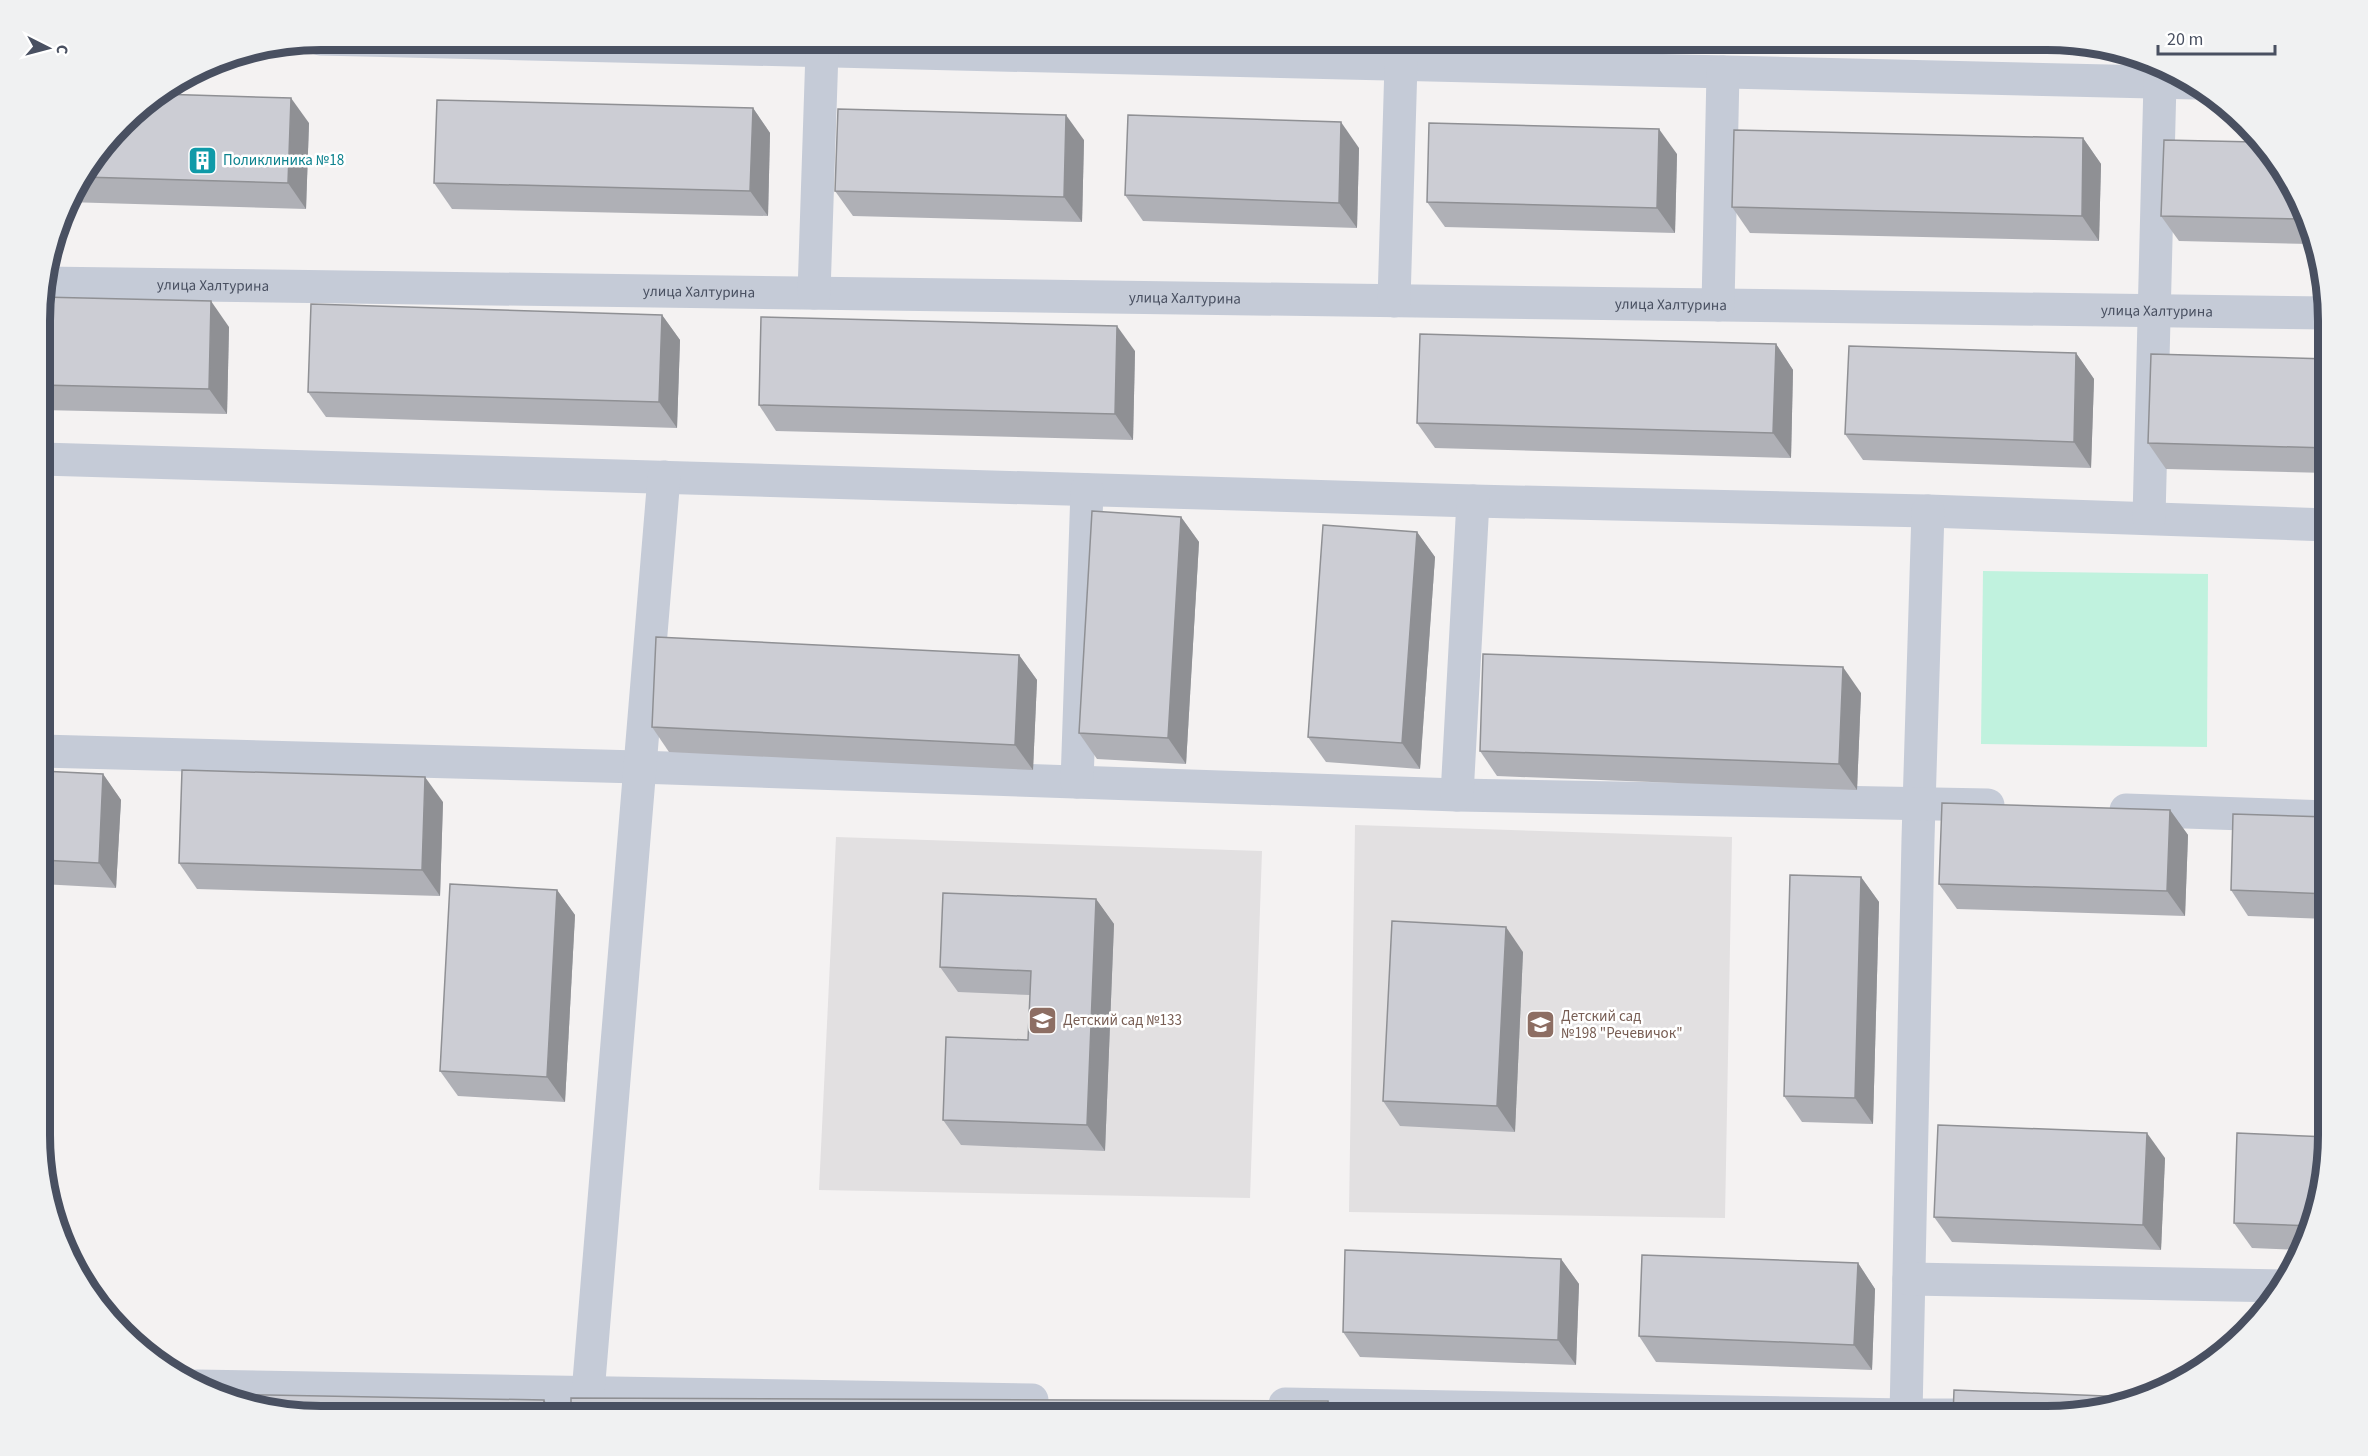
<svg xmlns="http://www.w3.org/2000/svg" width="2368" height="1456" viewBox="0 0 2368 1456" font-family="'Source Sans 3',sans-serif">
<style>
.education{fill:#e2e0e1}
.green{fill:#c0f2de}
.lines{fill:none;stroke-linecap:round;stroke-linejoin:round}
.minor{stroke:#c5cbd7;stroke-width:33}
.wall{fill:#afb0b6}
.shaded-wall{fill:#8f9094}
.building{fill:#cccdd4;stroke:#8f9094;stroke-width:1.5}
.labels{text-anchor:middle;stroke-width:5;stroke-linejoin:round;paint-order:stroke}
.culture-label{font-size:15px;fill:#0d838f;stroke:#fff;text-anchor:start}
.street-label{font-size:15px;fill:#495061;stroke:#fff}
.education-label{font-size:15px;fill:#785e54;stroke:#fff;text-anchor:start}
.rim{fill:none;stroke:#495061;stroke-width:8}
</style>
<rect width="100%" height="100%" fill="#f4f2f2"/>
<g class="education">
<path d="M1979,39H2047L2118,51L1979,48Z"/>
<path d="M1355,825L1732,837L1725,1218L1349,1212Z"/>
<path d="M836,837L1262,851L1250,1198L819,1190Z"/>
</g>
<path class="green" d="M1983,571L2208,574L2207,747L1981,744Z"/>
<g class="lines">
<g class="minor">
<path d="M320,39L2196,83"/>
<path id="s1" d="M42,283L2328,313"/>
<path d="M814,293L822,51"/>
<path d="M1394,301L1401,64"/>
<path d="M1718,305L1723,72"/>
<path d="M41,459L1473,501L1928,511L2328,525"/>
<path d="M1928,511L1918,839L1906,1415H2069"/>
<path d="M2149,518L2160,82"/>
<path d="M41,751L638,767L1457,795L1988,805"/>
<path d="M1077,782L1087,490"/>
<path d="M1457,795L1473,501"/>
<path d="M2126,810L2328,817"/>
<path d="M1909,1279L2284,1286"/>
<path d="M197,1386L1032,1400"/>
<path d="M1285,1404L1906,1415V1416"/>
<path d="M588,1417V1393L664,477"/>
</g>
</g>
<g class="wall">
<path d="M753,108L770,133L768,216L452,209L434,183Z"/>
<path d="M135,109L309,123L306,209L66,202L68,196Z"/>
<path d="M2083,138L2101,164L2099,241L1750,233L1732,207Z"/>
<path d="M1084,140L1082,222L853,216L835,191Z"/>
<path d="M1359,148L1357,228L1143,221L1125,195Z"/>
<path d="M1677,154L1675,233L1445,227L1427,202Z"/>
<path d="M2291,180L2311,244L2179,241L2161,216Z"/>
<path d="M41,297L229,327L227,414L41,410Z"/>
<path d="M662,315L680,340L677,428L326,417L308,392Z"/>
<path d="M1776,344L1793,370L1791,458L1435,448L1417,423Z"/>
<path d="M1135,351L1133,440L776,431L759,405Z"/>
<path d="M2076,353L2094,379L2091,468L1863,460L1845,434Z"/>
<path d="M2328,359V473L2166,469L2148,443Z"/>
<path d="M1181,517L1199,542L1186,764L1097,759L1079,733Z"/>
<path d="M1417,532L1435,557L1420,769L1326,762L1308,737Z"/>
<path d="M1019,655L1037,680L1033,770L669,752L652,727Z"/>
<path d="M1861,693L1857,790L1497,776L1480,751Z"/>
<path d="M41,771L103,774L121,800L116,888L41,884Z"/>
<path d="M443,802L440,896L197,889L179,863Z"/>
<path d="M2170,810L2188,835L2185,916L1957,909L1939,884Z"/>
<path d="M2328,817V919L2248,916L2231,890Z"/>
<path d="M1861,877L1879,902L1873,1124L1802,1122L1784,1096Z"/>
<path d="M557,890L575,915L565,1102L458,1096L440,1071Z"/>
<path d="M1096,899L1114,924L1105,1151L961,1145L943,1120L1028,1040L1030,995L958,992L940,967Z"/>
<path d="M1523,952L1515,1132L1400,1126L1383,1101Z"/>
<path d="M2165,1158L2161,1250L1952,1242L1934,1217Z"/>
<path d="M2234,1223L2314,1225L2302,1250L2252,1248Z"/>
<path d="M1561,1259L1579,1284L1576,1365L1360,1357L1343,1332Z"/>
<path d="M1858,1263L1875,1289L1872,1370L1656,1362L1639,1336Z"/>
</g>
<g class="shaded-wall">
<path d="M291,98L309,123L306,209L288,183Z"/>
<path d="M753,108L770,133L768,216L750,191Z"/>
<path d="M1066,115L1084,140L1082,222L1064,197Z"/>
<path d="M1341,122L1359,148L1357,228L1339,203Z"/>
<path d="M1659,129L1677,154L1675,233L1657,208Z"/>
<path d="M2083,138L2101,164L2099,241L2082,216Z"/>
<path d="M211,301L229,327L227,414L209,389Z"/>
<path d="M662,315L680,340L677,428L659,402Z"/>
<path d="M1117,326L1135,351L1133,440L1115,414Z"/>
<path d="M1776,344L1793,370L1791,458L1773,433Z"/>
<path d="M2076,353L2094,379L2091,468L2074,442Z"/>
<path d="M1181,517L1199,542L1186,764L1168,738Z"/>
<path d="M1417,532L1435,557L1420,769L1402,743Z"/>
<path d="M1019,655L1037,680L1033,770L1015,745Z"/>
<path d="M1843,667L1861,693L1857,790L1839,764Z"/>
<path d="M103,774L121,800L116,888L99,863Z"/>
<path d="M425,777L443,802L440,896L422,870Z"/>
<path d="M2170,810L2188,835L2185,916L2167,891Z"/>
<path d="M1861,877L1879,902L1873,1124L1855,1098Z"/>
<path d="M557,890L575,915L565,1102L547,1077Z"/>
<path d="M1096,899L1114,924L1105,1151L1087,1125Z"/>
<path d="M1506,927L1523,952L1515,1132L1497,1106Z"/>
<path d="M2147,1133L2165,1158L2161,1250L2143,1225Z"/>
<path d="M1561,1259L1579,1284L1576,1365L1558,1340Z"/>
<path d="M1858,1263L1875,1289L1872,1370L1854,1345Z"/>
<path d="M544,1400L556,1417H543Z"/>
<path d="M1328,1401L1339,1417H1327Z"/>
</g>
<g class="building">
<path d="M159,94L291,98L288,183L83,177L135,109Z"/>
<path d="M437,100L753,108L750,191L434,183Z"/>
<path d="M838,109L1066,115L1064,197L835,191Z"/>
<path d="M1128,115L1341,122L1339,203L1125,195Z"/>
<path d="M1429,123L1659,129L1657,208L1427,202Z"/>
<path d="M1734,130L2083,138L2082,216L1732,207Z"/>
<path d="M2164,140L2256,142L2291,180L2303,219L2161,216Z"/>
<path d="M41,297L211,301L209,389L41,385Z"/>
<path d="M311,304L662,315L659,402L308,392Z"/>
<path d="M761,317L1117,326L1115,414L759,405Z"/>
<path d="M1420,334L1776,344L1773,433L1417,423Z"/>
<path d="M1849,346L2076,353L2074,442L1845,434Z"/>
<path d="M2151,354L2328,359V448L2148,443Z"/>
<path d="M1092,511L1181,517L1168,738L1079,733Z"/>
<path d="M1323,525L1417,532L1402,743L1308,737Z"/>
<path d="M656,637L1019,655L1015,745L652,727Z"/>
<path d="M1483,654L1843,667L1839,764L1480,751Z"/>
<path d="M182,770L425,777L422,870L179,863Z"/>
<path d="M41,771L103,774L99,863L41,860Z"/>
<path d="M1942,803L2170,810L2167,891L1939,884Z"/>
<path d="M2233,814L2328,817V894L2231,890Z"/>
<path d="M1790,875L1861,877L1855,1098L1784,1096Z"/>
<path d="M450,884L557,890L547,1077L440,1071Z"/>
<path d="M943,893L1096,899L1087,1125L943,1120L946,1037L1028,1040L1031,971L940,967Z"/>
<path d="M1392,921L1506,927L1497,1106L1383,1101Z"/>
<path d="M1938,1125L2147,1133L2143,1225L1934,1217Z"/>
<path d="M2237,1133L2328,1137V1153L2314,1226L2234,1223Z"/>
<path d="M1345,1250L1561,1259L1558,1340L1343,1332Z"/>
<path d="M1642,1255L1858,1263L1854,1345L1639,1336Z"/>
<path d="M1954,1390L2130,1397L2065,1416H1953Z"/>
<path d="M214,1394L544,1400L543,1417H321L231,1402Z"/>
<path d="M571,1398L1328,1401L1327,1417H571Z"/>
</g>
<defs>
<symbol id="building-square" viewBox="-11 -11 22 22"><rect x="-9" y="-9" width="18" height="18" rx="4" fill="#0f9aa8" stroke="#fff"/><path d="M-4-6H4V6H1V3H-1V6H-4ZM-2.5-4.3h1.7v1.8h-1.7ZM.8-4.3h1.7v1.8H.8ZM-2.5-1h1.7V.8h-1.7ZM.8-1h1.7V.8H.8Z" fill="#fff"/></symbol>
<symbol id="school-square" viewBox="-11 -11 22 22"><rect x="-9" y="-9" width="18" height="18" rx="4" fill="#8d6e63" stroke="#fff"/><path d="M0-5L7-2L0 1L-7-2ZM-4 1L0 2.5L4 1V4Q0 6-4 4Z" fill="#fff"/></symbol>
</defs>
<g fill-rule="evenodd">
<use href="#building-square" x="186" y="144" width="33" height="33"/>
<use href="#school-square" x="1026" y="1004" width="33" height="33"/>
<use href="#school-square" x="1524" y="1008" width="33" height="33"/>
</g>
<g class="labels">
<g class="culture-label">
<text x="223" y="165">Поликлиника №18</text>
</g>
<g class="street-label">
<text dy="5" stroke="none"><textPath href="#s1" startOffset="171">улица Халтурина</textPath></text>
<text dy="5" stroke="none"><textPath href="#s1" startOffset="657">улица Халтурина</textPath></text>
<text dy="5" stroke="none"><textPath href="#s1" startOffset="1143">улица Халтурина</textPath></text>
<text dy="5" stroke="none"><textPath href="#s1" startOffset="1629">улица Халтурина</textPath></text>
<text dy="5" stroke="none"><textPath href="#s1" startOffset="2115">улица Халтурина</textPath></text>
</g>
<g class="education-label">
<text x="1561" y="1021">Детский сад<tspan x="1561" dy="17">№198 "Речевичок"</tspan></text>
<text x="1063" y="1025">Детский сад №133</text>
</g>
</g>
<path d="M0 0H2368V1456H0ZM321 50H2047A271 271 0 0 1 2318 321V1135A271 271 0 0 1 2047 1406H321A271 271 0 0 1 50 1135V321A271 271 0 0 1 321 50Z" fill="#f0f1f2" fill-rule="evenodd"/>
<path class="rim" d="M321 50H2047A271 271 0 0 1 2318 321V1135A271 271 0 0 1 2047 1406H321A271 271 0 0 1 50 1135V321A271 271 0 0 1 321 50Z"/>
<g transform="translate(48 48) rotate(96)" stroke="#ffffff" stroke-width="4.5" paint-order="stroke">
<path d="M0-4.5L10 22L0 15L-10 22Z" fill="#495061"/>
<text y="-9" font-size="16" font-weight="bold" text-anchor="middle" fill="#495061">С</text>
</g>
<path d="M2158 45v9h117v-9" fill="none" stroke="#495061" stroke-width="3"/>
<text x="2167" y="45" font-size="18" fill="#495061" stroke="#ffffff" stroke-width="4.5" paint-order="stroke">20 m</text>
</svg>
